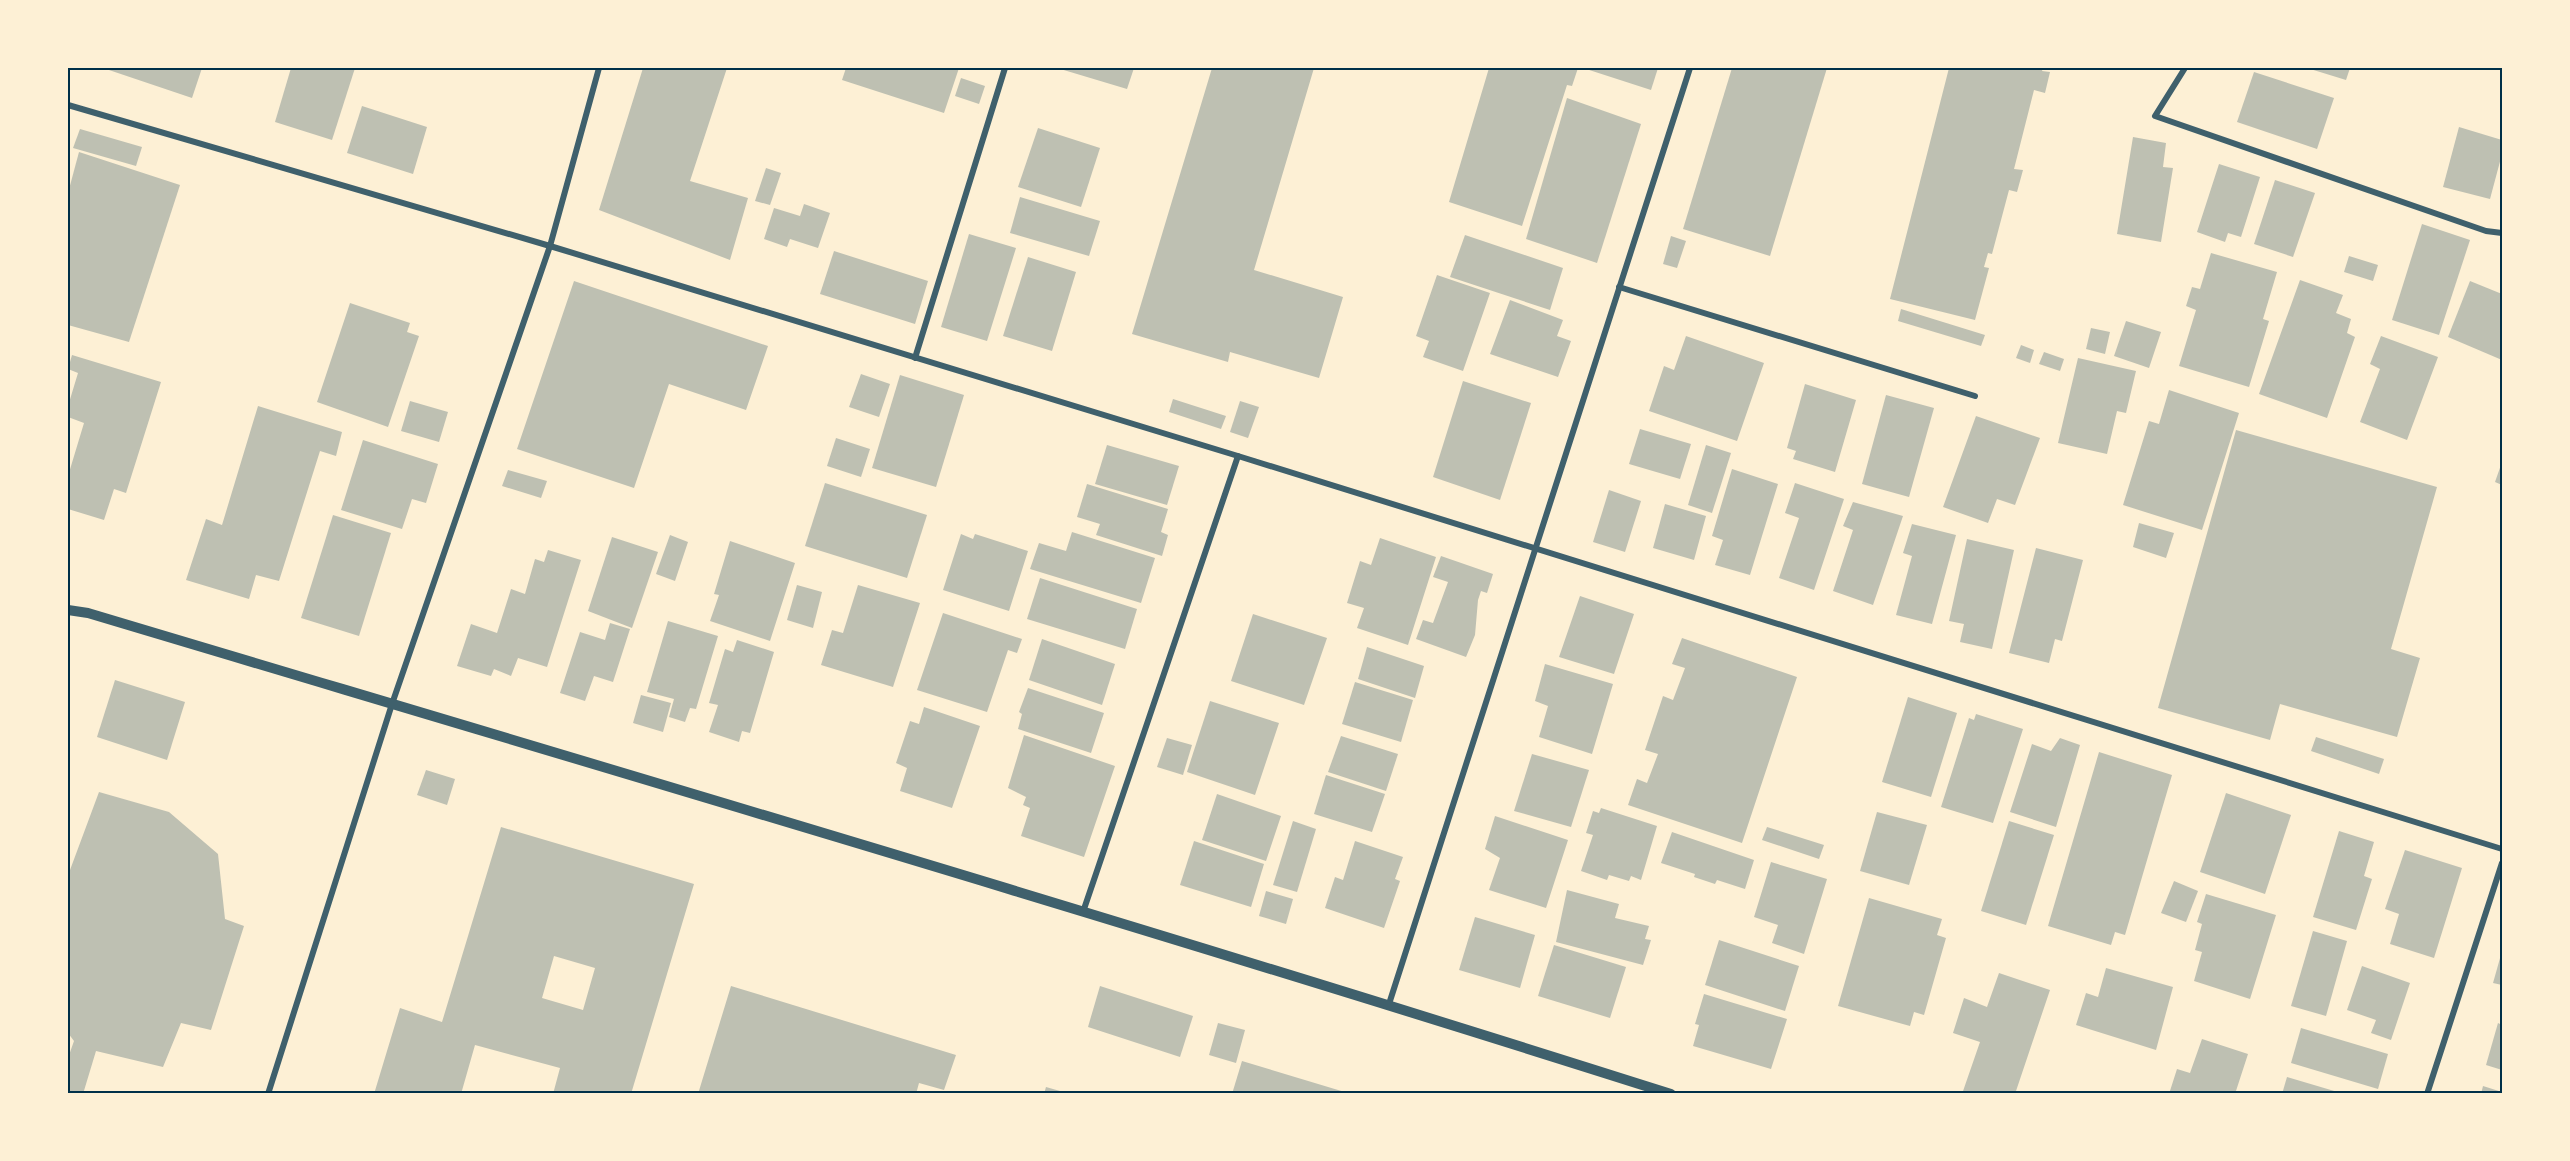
<svg xmlns="http://www.w3.org/2000/svg" width="2570" height="1161" viewBox="0 0 2570 1161" font-family="Rubik,sans-serif">
<style>
.building{fill:#bec0b2;fill-rule:evenodd}
.lines{fill:none;stroke-linecap:round;stroke-linejoin:round}
.minor{stroke:#3f606c;stroke-width:6}
.tertiary{stroke:#3f606c;stroke-width:10}
.neatline{fill:none;stroke:#003049;stroke-width:2}
</style>
<rect width="100%" height="100%" fill="#fdf0d5"/>
<g class="building">
<path d="M103,68H202L192,98Z"/>
<path d="M291,68H355L332,140L275,122Z"/>
<path d="M643,68H727L690,181L748,198L730,260L599,210Z"/>
<path d="M846,68H959L944,113L842,80Z"/>
<path d="M1057,68H1134L1127,89Z"/>
<path d="M1212,68H1314L1254,270L1343,297L1319,378L1230,352L1228,362L1132,334Z"/>
<path d="M1489,68H1578L1572,86L1567,85L1522,226L1449,202Z"/>
<path d="M1583,68H1658L1651,90Z"/>
<path d="M1732,68H1827L1770,256L1683,229Z"/>
<path d="M1949,68H2043L2042,71L2050,72L2045,93L2034,90L2014,169L2023,170L2017,192L2009,190L1992,254L1988,253L1984,267L1989,268L1975,320L1890,299Z"/>
<path d="M2307,68H2350L2346,80Z"/>
<path d="M2254,72L2334,98L2317,149L2237,122Z"/>
<path d="M961,78L985,86L979,104L955,96Z"/>
<path d="M1567,98L1641,124L1597,263L1526,239Z"/>
<path d="M362,106L427,127L413,174L347,153Z"/>
<path d="M2459,127L2502,140V154L2490,199L2443,187Z"/>
<path d="M1038,128L1100,148L1081,207L1018,187Z"/>
<path d="M80,129L142,147L136,166L73,148Z"/>
<path d="M2133,137L2166,143L2163,167L2173,168L2161,242L2117,234Z"/>
<path d="M79,152L180,185L129,342L68,325V193Z"/>
<path d="M2219,164L2260,177L2241,237L2228,233L2225,242L2197,232Z"/>
<path d="M766,168L781,173L770,205L755,201Z"/>
<path d="M2275,180L2315,193L2293,257L2254,244Z"/>
<path d="M1020,197L1100,221L1089,256L1010,233Z"/>
<path d="M804,204L830,213L818,248L790,239L787,247L764,239L774,208L800,216Z"/>
<path d="M2422,224L2470,240L2439,335L2392,320Z"/>
<path d="M969,234L1016,248L987,341L941,327Z"/>
<path d="M1465,235L1563,268L1550,310L1450,277Z"/>
<path d="M1671,236L1686,241L1677,268L1663,264Z"/>
<path d="M834,251L928,281L915,324L820,294Z"/>
<path d="M2211,253L2277,272L2263,319L2269,321L2249,387L2179,366L2196,310L2186,306L2192,287L2200,289Z"/>
<path d="M2349,256L2378,265L2373,281L2344,272Z"/>
<path d="M1028,257L1076,272L1052,351L1003,336Z"/>
<path d="M1437,275L1490,293L1463,371L1423,357L1429,341L1416,336Z"/>
<path d="M2300,280L2343,295L2336,313L2351,319L2347,333L2355,337L2327,418L2259,394Z"/>
<path d="M574,281L768,346L746,410L669,384L634,488L517,449Z"/>
<path d="M2470,281L2502,294V360L2448,337Z"/>
<path d="M1510,300L1563,320L1557,336L1571,341L1558,377L1490,354Z"/>
<path d="M350,303L410,323L407,332L419,336L388,427L317,402Z"/>
<path d="M1901,309L1985,335L1981,346L1898,321Z"/>
<path d="M2126,321L2161,332L2149,368L2114,356Z"/>
<path d="M2091,328L2110,332L2105,354L2086,349Z"/>
<path d="M1686,336L1764,363L1737,441L1649,411L1664,366L1674,370Z"/>
<path d="M2381,336L2438,357L2407,440L2360,422L2380,369L2370,364Z"/>
<path d="M2021,345L2034,350L2030,363L2016,358Z"/>
<path d="M2044,352L2064,359L2060,371L2039,364Z"/>
<path d="M72,355L161,382L126,493L114,489L104,520L68,509V476L84,423L68,417V406L78,373L68,369Z"/>
<path d="M2078,358L2136,371L2126,413L2117,411L2107,454L2058,443Z"/>
<path d="M861,374L890,384L879,417L849,407Z"/>
<path d="M900,375L964,395L936,487L872,468Z"/>
<path d="M1463,381L1531,403L1500,500L1433,477Z"/>
<path d="M1805,384L1856,400L1835,472L1793,459L1796,451L1787,448Z"/>
<path d="M2169,390L2239,413L2202,530L2123,505L2149,421L2159,424Z"/>
<path d="M1886,395L1934,408L1909,497L1862,484Z"/>
<path d="M1173,399L1226,416L1221,429L1169,412Z"/>
<path d="M410,401L448,412L439,442L401,431Z"/>
<path d="M1240,401L1259,407L1248,438L1230,432Z"/>
<path d="M258,406L342,432L336,456L320,451L279,581L256,575L249,599L186,580L206,519L222,525Z"/>
<path d="M1976,416L2040,438L2015,505L1997,499L1988,523L1943,507Z"/>
<path d="M1640,429L1691,444L1680,479L1629,464Z"/>
<path d="M2236,430L2437,487L2391,649L2420,658L2397,737L2280,704L2270,740L2158,708Z"/>
<path d="M836,438L870,449L861,477L827,466Z"/>
<path d="M363,440L438,464L426,503L412,499L402,529L341,510Z"/>
<path d="M1107,445L1179,466L1167,505L1095,484Z"/>
<path d="M1706,445L1731,453L1712,513L1688,505Z"/>
<path d="M2502,462V485L2495,482Z"/>
<path d="M1732,469L1778,484L1750,575L1715,565L1723,540L1712,536Z"/>
<path d="M508,470L547,481L541,498L502,486Z"/>
<path d="M825,483L927,515L907,578L805,546Z"/>
<path d="M1795,483L1844,499L1814,590L1779,578L1799,518L1785,513Z"/>
<path d="M1087,484L1168,509L1161,532L1168,535L1162,556L1096,535L1100,524L1077,517Z"/>
<path d="M1609,490L1641,501L1625,552L1593,542Z"/>
<path d="M1853,502L1903,516L1873,605L1833,591L1853,530L1843,526Z"/>
<path d="M1665,504L1706,516L1694,560L1653,548Z"/>
<path d="M333,515L391,533L359,636L301,618Z"/>
<path d="M2139,523L2174,533L2166,558L2133,547Z"/>
<path d="M1912,524L1956,535L1932,624L1896,615L1912,556L1903,553Z"/>
<path d="M1072,532L1155,558L1141,603L1030,569L1039,543L1066,551Z"/>
<path d="M961,534L973,539L975,534L1028,551L1009,611L943,590Z"/>
<path d="M670,535L688,542L675,581L656,574Z"/>
<path d="M612,537L658,552L632,628L588,611Z"/>
<path d="M1380,538L1436,557L1408,645L1357,628L1364,608L1347,603L1360,561L1371,565Z"/>
<path d="M1967,539L2014,550L1992,649L1960,642L1964,624L1949,621Z"/>
<path d="M730,541L795,563L770,641L710,621L719,595L714,594Z"/>
<path d="M2036,548L2083,560L2062,641L2055,639L2049,663L2009,653Z"/>
<path d="M548,550L581,560L547,667L518,658L511,676L494,669L491,676L457,666L471,624L497,633L511,589L525,594L535,559L544,562Z"/>
<path d="M1441,556L1493,574L1487,593L1481,591L1478,600L1475,635L1466,657L1416,639L1423,620L1433,623L1448,582L1433,577Z"/>
<path d="M1040,578L1137,609L1125,649L1027,619Z"/>
<path d="M797,585L822,592L813,628L787,620Z"/>
<path d="M858,585L920,603L893,687L821,665L832,630L843,633Z"/>
<path d="M1580,596L1634,614L1614,674L1559,657Z"/>
<path d="M943,613L1022,639L1017,653L1008,650L987,712L917,690Z"/>
<path d="M1253,614L1327,638L1304,705L1231,681Z"/>
<path d="M668,621L718,636L696,709L690,708L685,722L669,717L674,699L647,692Z"/>
<path d="M610,623L630,629L613,682L594,676L585,701L560,693L580,632L605,640Z"/>
<path d="M1682,638L1797,677L1742,843L1628,805L1637,779L1647,783L1658,754L1645,750L1663,696L1673,700L1685,668L1672,664Z"/>
<path d="M1042,639L1115,664L1102,705L1029,680Z"/>
<path d="M737,640L774,652L750,733L742,731L739,742L709,732L718,705L709,703L725,649L733,652Z"/>
<path d="M1367,647L1424,666L1415,698L1358,679Z"/>
<path d="M1545,664L1613,684L1592,754L1539,737L1548,706L1535,701Z"/>
<path d="M115,680L185,702L167,760L97,737Z"/>
<path d="M1355,682L1413,700L1401,742L1342,724Z"/>
<path d="M1028,688L1104,713L1091,753L1018,729L1022,714L1019,712Z"/>
<path d="M641,695L671,703L663,732L633,723Z"/>
<path d="M1908,697L1957,713L1931,797L1882,782Z"/>
<path d="M1210,701L1279,723L1255,795L1187,772Z"/>
<path d="M924,707L980,726L952,808L900,791L907,768L896,763L910,721L919,724Z"/>
<path d="M1976,714L2023,729L1993,823L1941,807L1969,718L1974,720Z"/>
<path d="M1024,735L1115,766L1084,857L1021,836L1030,808L1023,805L1026,797L1008,788Z"/>
<path d="M1341,736L1398,754L1386,791L1328,772Z"/>
<path d="M2316,737L2384,759L2379,774L2311,751Z"/>
<path d="M1167,738L1192,745L1183,775L1157,767Z"/>
<path d="M2060,738L2080,745L2056,827L2010,812L2032,744L2051,751Z"/>
<path d="M2099,752L2172,775L2125,935L2115,932L2111,945L2048,926Z"/>
<path d="M1532,754L1589,770L1571,827L1514,811Z"/>
<path d="M426,770L455,779L447,805L417,795Z"/>
<path d="M1326,775L1385,794L1372,832L1314,814Z"/>
<path d="M99,792L169,812L218,854L225,919L244,926L211,1030L181,1023L163,1067L96,1051L83,1094H68V1058L74,1041L68,1033V870H70Z"/>
<path d="M2226,793L2291,815L2265,894L2200,872Z"/>
<path d="M1217,794L1281,816L1266,861L1202,840Z"/>
<path d="M1601,808L1657,826L1641,880L1631,876L1629,881L1609,875L1607,880L1581,871L1593,835L1586,833L1593,811L1599,813Z"/>
<path d="M1877,812L1927,825L1909,885L1860,871Z"/>
<path d="M1495,816L1568,840L1546,908L1489,890L1500,858L1485,849Z"/>
<path d="M1293,821L1316,829L1297,892L1273,885Z"/>
<path d="M2009,821L2054,835L2026,925L1981,911Z"/>
<path d="M501,827L694,884L631,1094H553L560,1068L475,1045L461,1094H374L400,1008L442,1022ZM554,956L595,968L583,1010L542,998Z"/>
<path d="M1767,827L1824,845L1819,859L1762,840Z"/>
<path d="M2339,831L2374,842L2364,876L2372,879L2356,930L2313,917Z"/>
<path d="M1672,832L1754,860L1745,889L1717,880L1715,884L1694,877L1695,874L1661,863Z"/>
<path d="M1194,841L1264,864L1251,907L1180,885Z"/>
<path d="M1355,841L1403,857L1395,879L1400,881L1384,928L1325,908L1335,877L1343,880Z"/>
<path d="M2405,850L2462,868L2434,958L2390,944L2399,914L2385,909Z"/>
<path d="M1771,862L1827,879L1804,954L1772,943L1778,925L1754,917Z"/>
<path d="M2174,881L2198,891L2186,922L2161,913Z"/>
<path d="M1567,890L1619,904L1615,918L1649,926L1645,939L1651,940L1643,965L1556,942Z"/>
<path d="M1266,891L1293,899L1286,924L1259,916Z"/>
<path d="M2206,894L2276,915L2250,999L2194,981L2202,952L2195,950L2202,924L2197,922Z"/>
<path d="M1869,898L1942,919L1937,935L1946,938L1924,1015L1914,1012L1910,1026L1838,1006Z"/>
<path d="M1475,917L1535,935L1520,988L1459,970Z"/>
<path d="M2313,931L2347,941L2326,1016L2291,1006Z"/>
<path d="M1719,940L1799,966L1785,1011L1705,985Z"/>
<path d="M1554,945L1626,967L1610,1018L1538,996Z"/>
<path d="M2502,951V985L2493,983Z"/>
<path d="M2362,966L2410,983L2391,1040L2371,1033L2376,1020L2347,1010Z"/>
<path d="M2106,968L2173,987L2156,1050L2076,1025L2086,993L2098,997Z"/>
<path d="M1999,973L2050,990L2015,1094H1962L1980,1042L1953,1033L1964,998L1987,1007Z"/>
<path d="M731,986L956,1055L944,1090L919,1083L916,1094H698Z"/>
<path d="M1100,986L1193,1016L1180,1057L1088,1027Z"/>
<path d="M1704,994L1787,1019L1771,1069L1693,1046L1699,1025L1695,1024Z"/>
<path d="M1218,1023L1245,1030L1236,1063L1209,1055Z"/>
<path d="M2498,1023L2502,1025V1070L2486,1065Z"/>
<path d="M2301,1028L2388,1054L2378,1089L2291,1063Z"/>
<path d="M2202,1039L2248,1054L2235,1094H2169L2177,1069L2190,1073Z"/>
<path d="M1242,1061L1348,1093V1094H1232Z"/>
<path d="M2287,1077L2341,1093V1094H2282Z"/>
<path d="M2483,1086L2502,1092V1094H2481Z"/>
<path d="M1046,1087L1067,1093V1094H1044Z"/>
</g>
<g class="lines">
<g class="minor">
<path d="M2185,68L2155,116L2486,231L2502,233"/>
<path d="M68,105L550,246L1238,456L2502,849"/>
<path d="M1619,287L1975,396"/>
<path d="M915,358L1005,68"/>
<path d="M1083,912L1238,456"/>
<path d="M1389,1004L1690,68"/>
<path d="M268,1094L392,704L550,246L599,68"/>
<path d="M2427,1094L2502,863"/>
</g>
<path class="tertiary" d="M68,610L88,613C616,771 1145,927 1671,1094"/>
</g>
<rect width="2570" height="1161" fill="none" stroke="#fdf0d5" stroke-width="138"/>
<rect x="69" y="69" width="2432" height="1023" class="neatline"/>
</svg>
